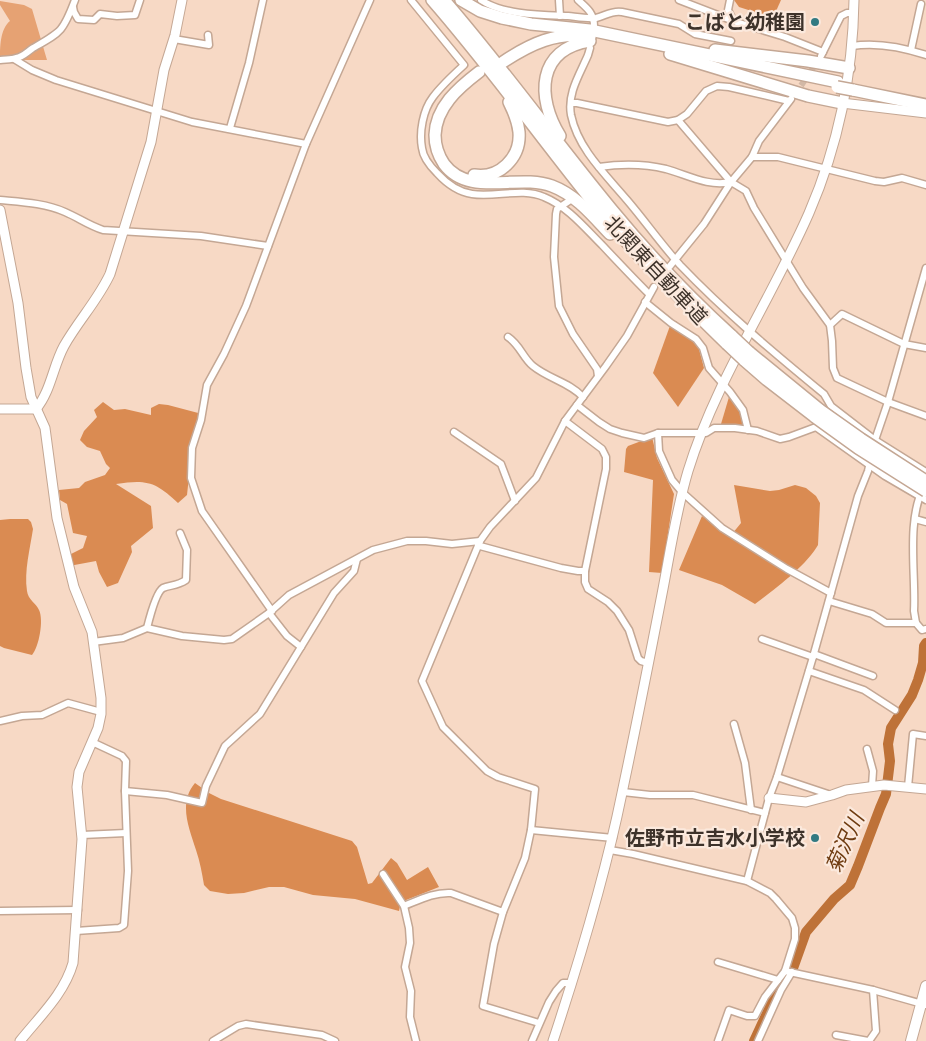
<svg xmlns="http://www.w3.org/2000/svg" width="926" height="1041" viewBox="0 0 926 1041" font-family="Jost,'Noto Sans JP',sans-serif">
<style>
.green{fill:#e6a273}
.forest{fill:#da8b52}
.lines{fill:none;stroke-linecap:round;stroke-linejoin:round}
.river{stroke:#be7238;stroke-width:10}
.street-tunnel{stroke:#d2b8a6;stroke-width:6;stroke-dasharray:6 3;stroke-linecap:butt}
.street-casing{stroke:#c4a794;stroke-width:9}
.secondary-casing{stroke:#c4a794;stroke-width:11}
.primary-casing{stroke:#c4a794;stroke-width:12}
.highway-casing{stroke:#c4a794;stroke-width:14}
.street{stroke:#fff;stroke-width:6}
.secondary{stroke:#fff;stroke-width:9}
.primary{stroke:#fff;stroke-width:10}
.highway{stroke:#fff;stroke-width:11}
.highway-bridge-casing{stroke:#c4a794;stroke-width:14;stroke-linecap:butt}
.highway-bridge{stroke:#fff;stroke-width:11}
.poi-dot{fill:#327a82;stroke:#fbe9dd;stroke-width:2}
.labels{text-anchor:middle;stroke-width:4.5;stroke-linejoin:round;paint-order:stroke}
.poi-label{font-size:20px;font-weight:bold;fill:#3d322a;stroke:#fbe9dd;text-anchor:end}
.street-label{font-size:20px;fill:#3d322a;stroke:#fbe9dd}
.water-label{font-size:21px;font-style:italic;fill:#6f3c11;stroke:#fbe9dd}
</style>
<rect width="100%" height="100%" fill="#f7d9c5"/>
<path class="green" d="M0,1L24,5L32,9L47,60H0C0,47 0,29 10,21L0,5Z"/>
<g class="forest">
<path d="M734,0H781L773,18L739,7Z"/>
<path d="M674,321H676L699,349L704,368L678,407L653,373L671,323Z"/>
<path d="M729,397L740,411L745,428L721,424Z"/>
<path d="M103,402L114,410L125,409L151,415V408L159,404L168,405L202,414L192,448L187,495L178,503C156,482 147,479 116,484L151,506L153,528L131,546L132,552L118,583L107,587L99,572L96,561L69,566L67,556L83,548L87,536L73,533L67,504L60,500L59,490L79,488L85,482L105,475L110,468L106,464L100,451L87,447L80,440L84,431L97,417L94,410Z"/>
<path d="M652,437L657,458L674,494L662,573L649,572L653,480L624,472L626,449L628,446Z"/>
<path d="M734,485L770,491L779,490L795,485L806,488L816,496L820,503L818,545C807,565 774,590 755,604L722,585L679,570L702,516L726,533L732,534L741,523Z"/>
<path d="M10,519H28L31,522L33,529C30,549 24,571 27,591C28,600 36,603 39,610C44,620 39,647 32,655L4,648L0,646V520Z"/>
<path d="M195,783L209,793L221,799L352,841L357,847L368,884L372,883L391,858L397,863L407,880L428,867L439,887L401,902L399,911L355,899L313,895L284,887H269L244,893L228,894L210,891L204,885C202,873 200,862 196,850C189,828 178,803 195,783Z"/>
</g>
<g class="lines">
<path class="river" d="M754,1041L775,996L784,980L792,971L806,932L834,899L850,885L858,866L880,808L886,794L890,761L888,744L891,728L912,695L918,680L923,663L924,646L926,643"/>
<path class="street-tunnel" d="M796,93L817,62"/>
<defs>
<g id="street">
<path d="M411,0L464,65C453,75 442,85 433,97C423,110 419,132 422,148C423,157 431,167 437,173C447,184 458,192 472,194C495,198 522,187 544,197C568,207 584,227 602,245C617,261 633,278 649,294"/>
<path d="M481,0C503,15 542,15 568,16C577,17 587,19 596,18C605,16 612,10 622,12L679,24L695,34L731,41"/>
<path d="M559,0L560,16"/>
<path d="M578,0C587,8 594,13 594,26"/>
<path d="M679,0L736,22L785,37L823,52"/>
<path d="M730,0L728,10L733,20"/>
<path d="M73,7L74,12L78,19L94,20L100,14L117,16L135,15L140,0"/>
<path d="M174,39L209,45L208,35"/>
<path d="M852,46C877,42 902,47 926,55"/>
<path d="M590,48L588,55C580,74 567,93 571,115C578,149 606,175 627,200C645,221 661,244 680,265C725,312 774,353 824,394L831,406L875,440L926,472"/>
<path d="M911,50L921,4"/>
<path d="M821,56L841,16L847,13H854"/>
<path d="M14,59L32,70L56,80L192,122L306,144"/>
<path d="M0,60C5,59 11,60 16,58C23,57 27,52 33,48C61,32 63,32 75,0"/>
<path d="M571,103H577L668,122L678,120L687,114L706,91L717,86L729,87L789,101"/>
<path d="M678,120L731,182L746,191L754,208L803,288L830,325L832,341L833,368L837,378L888,402L926,416"/>
<path d="M230,128L249,63L263,0"/>
<path d="M752,157H778L875,181L884,182L902,178L926,185"/>
<path d="M599,167C620,164 645,164 666,169C688,175 708,187 731,182"/>
<path d="M0,200C21,202 45,203 65,212C79,218 88,225 103,230L201,236L268,246"/>
<path d="M569,201L557,209L556,214L554,257L559,306L573,334L597,369L598,376"/>
<path d="M670,266L704,224L731,182L752,157L759,141L791,99"/>
<path d="M645,302L671,323L696,339L703,348L709,368L730,392L743,410L748,430"/>
<path d="M830,325L842,314L904,344L926,348"/>
<path d="M508,337C520,345 523,358 533,366C549,379 569,382 583,397"/>
<path d="M577,405L599,422L610,429L622,433L644,438L658,433H706L714,428H735L757,431L780,439L789,437L816,427L821,419"/>
<path d="M565,421L602,449L606,457V469L585,571V582L588,589L608,602L617,611L629,630L638,658L641,661L648,663"/>
<path d="M816,427L885,476L926,500"/>
<path d="M454,432L501,464L515,501"/>
<path d="M658,433L659,451L672,480L683,493L722,528L787,569L831,593"/>
<path d="M924,487C906,519 916,575 914,611L916,623L922,630L926,629"/>
<path d="M915,519L926,522"/>
<path d="M478,545L480,546L561,568L578,571H585"/>
<path d="M829,601L872,614L886,623H916"/>
<path d="M272,611L202,511L191,478L192,448L201,420L207,385L224,354L246,306L306,144L370,0"/>
<path d="M269,613L287,636L301,647"/>
<path d="M147,628C149,620 156,592 163,588C170,585 177,586 186,580L187,550L180,533"/>
<path d="M762,639L813,657"/>
<path d="M93,642L123,638L147,628L182,636L224,640L232,639L269,613L289,595L373,550L407,541H426L452,544L480,541"/>
<path d="M814,654L873,676"/>
<path d="M809,671L864,690L895,710"/>
<path d="M0,721L22,716L42,715L68,703L101,712"/>
<path d="M734,724L745,763L751,810"/>
<path d="M867,749L873,771L872,786"/>
<path d="M777,777L831,795"/>
<path d="M908,787L913,734L926,736"/>
<path d="M125,791L167,795L202,803L206,786L225,746L260,714L334,593L354,571L357,559"/>
<path d="M623,792L650,795H693L765,813"/>
<path d="M531,830L613,838"/>
<path d="M82,835L126,833"/>
<path d="M610,850L633,854L747,881L770,893L776,899L792,918L795,928V939L785,971L765,997L755,1016H747L729,1010L718,1041"/>
<path d="M383,874L404,906L409,928L410,943L405,967L411,991L410,1017L416,1041"/>
<path d="M747,881L769,798L777,777L813,657L858,496L868,471L875,440L888,402L926,268"/>
<path d="M404,906C419,900 434,892 451,893L503,912"/>
<path d="M0,911L78,910"/>
<path d="M76,931L119,928L124,925L128,871L125,791L126,761L122,756L92,742"/>
<path d="M718,962L778,980"/>
<path d="M785,971L873,990L926,1005"/>
<path d="M539,1023L483,1006L494,944L503,912L525,858L531,830L535,789L498,777L487,771L443,727L422,681L480,541L490,527L536,478L565,421L606,366L627,336L654,287"/>
<path d="M836,1035L868,1041"/>
<path d="M213,1041L238,1026L246,1024L322,1035L335,1041"/>
<path d="M532,1041L549,1002L556,991L563,983H572"/>
<path d="M758,1041L781,990L792,972"/>
<path d="M869,1041L876,1031L873,990"/>
</g>
<g id="secondary">
<path d="M842,103L926,113"/>
<path d="M0,210L18,303L26,368L31,397L45,428L57,518L74,587L92,632L101,698V714L98,728L79,772L77,787L82,839L73,963C64,994 40,1016 20,1041"/>
<path d="M0,409H36C51,391 53,366 64,346C78,321 98,300 110,274L151,142L164,70L175,35L182,0"/>
<path d="M769,798L806,802L832,795L846,790L884,785L926,789"/>
<path d="M553,1041C580,959 605,877 622,793C636,727 649,661 662,594C670,553 676,511 688,471C716,380 771,300 809,213C838,146 853,73 854,0"/>
</g>
<path id="primary" d="M911,1041L926,986"/>
<g id="highway">
<path d="M432,0C494,71 548,148 608,221C645,264 686,304 727,344"/>
<path d="M444,0C503,68 555,141 612,210C649,255 689,297 732,336"/>
<path d="M461,0L480,11L502,18L531,24L590,30L838,82"/>
<path d="M715,50L808,61L849,68"/>
<path d="M670,54L808,96L842,103"/>
<path d="M503,62C530,44 557,31 590,37"/>
<path d="M479,72C458,88 436,107 435,135C435,146 438,155 444,164C469,198 518,173 552,186C576,195 593,216 610,234"/>
<path d="M853,90L926,105"/>
<path d="M560,136C536,97 537,49 590,41"/>
<path d="M474,175C499,179 521,158 519,132C518,122 514,112 509,102"/>
<path d="M749,352L820,410"/>
<path d="M744,360L767,380L815,417"/>
</g>
</defs>
<use href="#street" class="street-casing"/>
<use href="#secondary" class="secondary-casing"/>
<use href="#primary" class="primary-casing"/>
<use href="#highway" class="highway-casing"/>
<use href="#street" class="street"/>
<use href="#secondary" class="secondary"/>
<use href="#primary" class="primary"/>
<use href="#highway" class="highway"/>
<defs>
<g id="highway-bridge">
<path d="M837,87L853,90"/>
<path d="M732,336L749,352"/>
<path d="M727,344L744,360"/>
<path d="M820,410L861,439L926,481"/>
<path d="M815,417L858,448L926,491"/>
</g>
</defs>
<use href="#highway-bridge" class="highway-bridge-casing"/>
<use href="#highway-bridge" class="highway-bridge"/>
</g>
<g class="poi-dot">
<circle cx="815" cy="22" r="5"/>
<circle cx="815" cy="838" r="5"/>
</g>
<g class="labels">
<g class="poi-label">
<text x="805" y="29">こばと幼稚園</text>
<text x="805" y="845">佐野市立吉水小学校</text>
</g>
<g class="street-label">
<text transform="translate(656 270) rotate(47)" y="7">北関東自動車道</text>
</g>
<g class="water-label">
<text transform="translate(845 843) rotate(-66)" y="7">菊沢川</text>
</g>
</g>
</svg>
